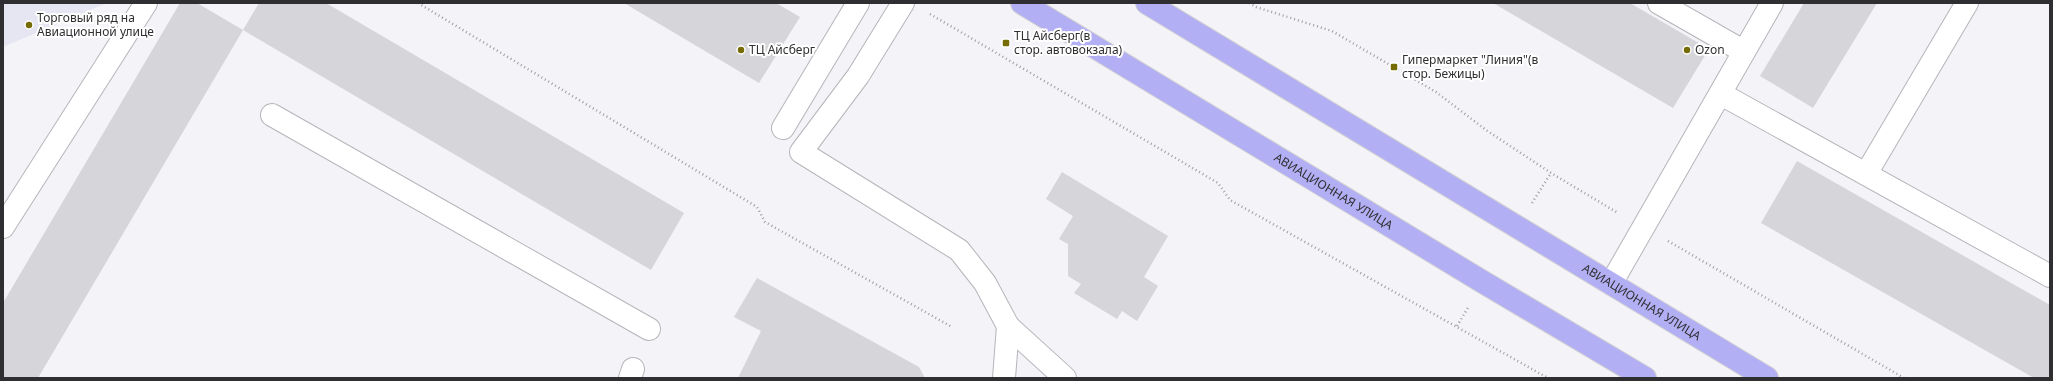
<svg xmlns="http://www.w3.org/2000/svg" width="2053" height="381" viewBox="0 0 2053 381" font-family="'Noto Sans',sans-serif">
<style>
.built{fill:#e5e6f2}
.building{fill:#d5d5da}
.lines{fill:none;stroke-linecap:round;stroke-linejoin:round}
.minor-casing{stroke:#b5b5ba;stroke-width:24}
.major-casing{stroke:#d1d1d2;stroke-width:24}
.path{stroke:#9e9ea2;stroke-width:2.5;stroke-dasharray:1 3;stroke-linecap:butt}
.minor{stroke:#fff;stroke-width:22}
.major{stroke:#b3aff5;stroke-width:22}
.poi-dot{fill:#756c06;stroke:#fff;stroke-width:1.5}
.labels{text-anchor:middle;stroke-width:4;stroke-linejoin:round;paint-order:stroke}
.poi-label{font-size:12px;fill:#2f2f31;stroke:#fff;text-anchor:start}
.street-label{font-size:12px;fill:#2f2f31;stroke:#fff}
</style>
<rect width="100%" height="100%" fill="#f3f3f8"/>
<path class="built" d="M3,3H107L3,47Z"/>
<g class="building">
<path d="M180,3H197L243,30L38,378H3V303Z"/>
<path d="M259,3H326L684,213L651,270L243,30Z"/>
<path d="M624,3H776L800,17L759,83Z"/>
<path d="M1493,3H1630L1709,49L1673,108Z"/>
<path d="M1804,3H1877L1813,108L1760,76Z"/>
<path d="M1797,161L2050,305V378H2034L1761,223Z"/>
<path d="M1062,172L1168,236L1144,277L1158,286L1137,321L1122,311L1117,319L1074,293L1081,284L1068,276V244L1059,239L1073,216L1046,199Z"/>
<path d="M757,278L919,367L925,378H738L761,331L734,317Z"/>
</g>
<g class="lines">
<defs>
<g id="minor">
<path d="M903,3L858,76L801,152L959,250L985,283L1008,326"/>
<path d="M1659,3L1743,51"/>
<path d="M1721,94L2050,276"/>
<path d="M272,115L649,329"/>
<path d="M783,128L858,3"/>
<path d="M1866,174L1967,3"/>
<path d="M3,227L146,3"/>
<path d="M1612,282L1772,3"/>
<path d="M630,378L633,369"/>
<path d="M1004,378L1008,326L1065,378"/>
</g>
<g id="major">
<path id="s1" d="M1022,3L1483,282L1645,378"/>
<path id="s2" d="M1147,3L1767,378"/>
</g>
</defs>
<use href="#minor" class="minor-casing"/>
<use href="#major" class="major-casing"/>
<g class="path">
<path d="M418,3L757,207L765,222L952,327"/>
<path d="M1249,3L1256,7L1332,31L1436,92L1486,130L1551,173L1618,213"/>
<path d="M930,14L1218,183L1230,200L1548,378"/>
<path d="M1532,203L1551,173"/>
<path d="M1668,241L1904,378"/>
<path d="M1457,326L1469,306"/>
</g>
<use href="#minor" class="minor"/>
<use href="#major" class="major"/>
</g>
<g class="poi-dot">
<circle cx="29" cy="25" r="4"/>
<rect x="1002" y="39" width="8" height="8" rx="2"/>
<circle cx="741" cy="50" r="4"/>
<circle cx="1687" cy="50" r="4"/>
<rect x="1390" y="63" width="8" height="8" rx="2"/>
</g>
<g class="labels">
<g class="poi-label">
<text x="37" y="22">Торговый ряд на<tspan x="37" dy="14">Авиационной улице</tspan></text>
<text x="1014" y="40">ТЦ Айсберг(в<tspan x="1014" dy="14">стор. автовокзала)</tspan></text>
<text x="749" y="54">ТЦ Айсберг</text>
<text x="1695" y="54">Ozon</text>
<text x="1402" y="64">Гипермаркет "Линия"(в<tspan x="1402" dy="14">стор. Бежицы)</tspan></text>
</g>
<g class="street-label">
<text dy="4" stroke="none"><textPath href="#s1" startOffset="364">АВИАЦИОННАЯ УЛИЦА</textPath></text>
<text dy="4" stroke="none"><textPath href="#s2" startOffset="578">АВИАЦИОННАЯ УЛИЦА</textPath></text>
</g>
</g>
<rect width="2053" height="381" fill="none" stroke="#2f2f31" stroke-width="8"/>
</svg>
